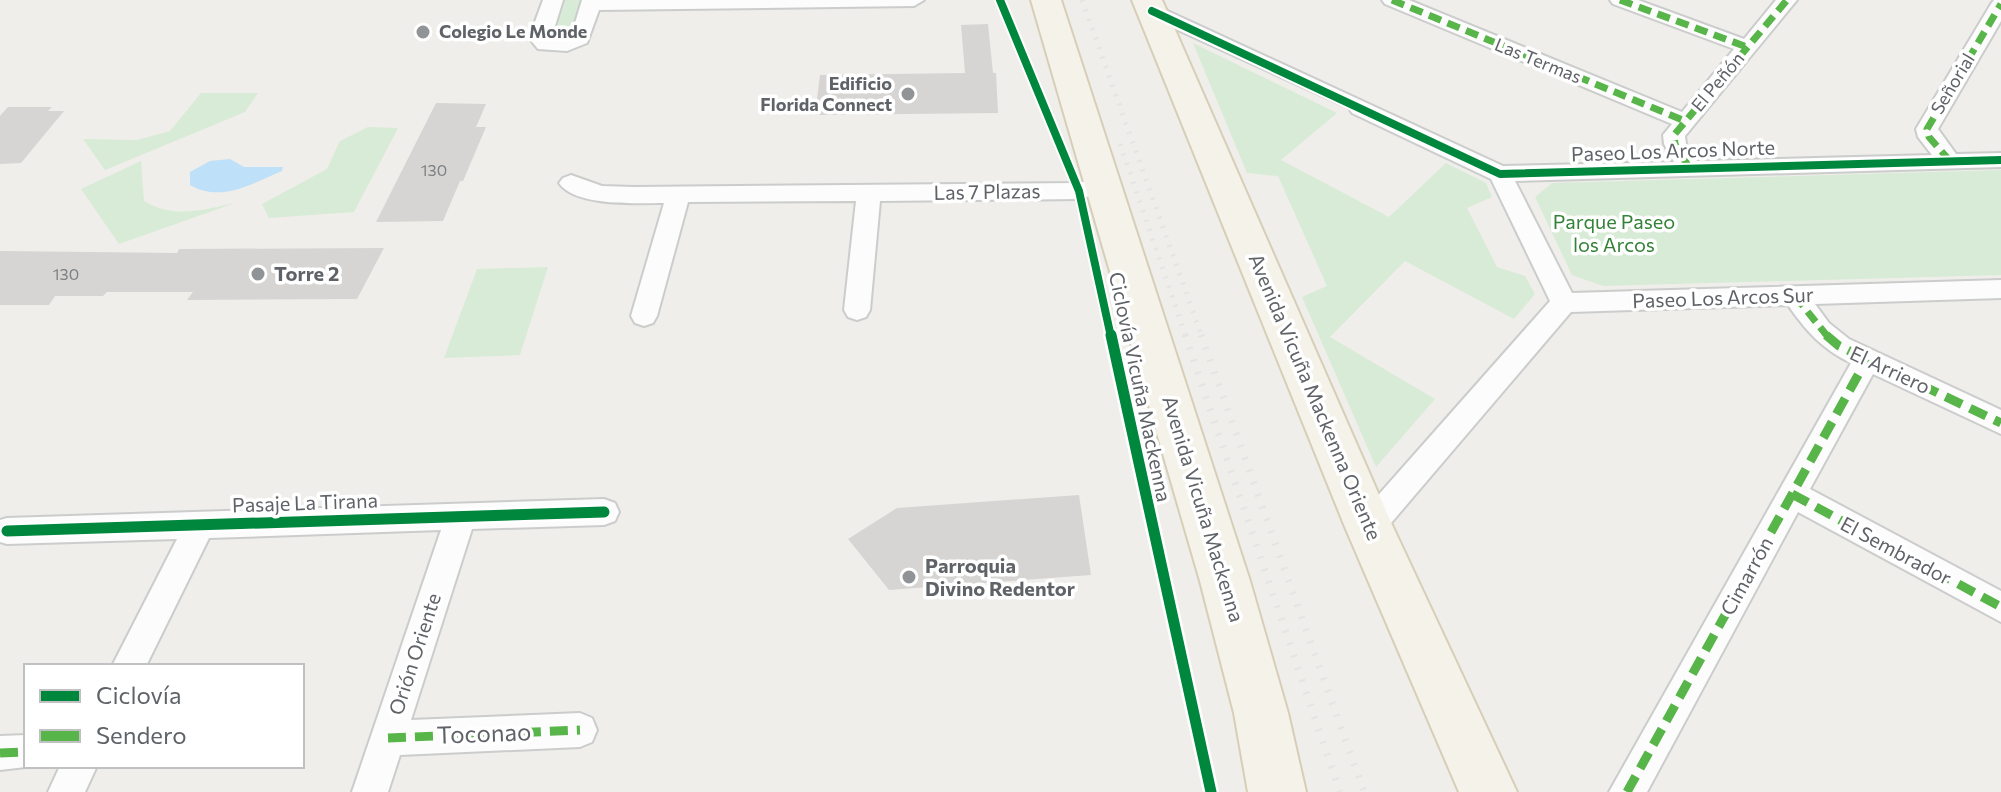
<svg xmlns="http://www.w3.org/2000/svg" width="2001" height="792" viewBox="0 0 2001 792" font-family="Commissioner,sans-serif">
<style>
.green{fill:#d8ebd6}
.water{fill:#bfe0f9}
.building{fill:#d6d5d3}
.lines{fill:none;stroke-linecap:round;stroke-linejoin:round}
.street-casing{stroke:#cbcccc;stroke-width:4}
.primary-casing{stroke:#d7ceb8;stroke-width:4}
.street{fill:#fdfcfc;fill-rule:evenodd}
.primary{fill:#f4f2e9;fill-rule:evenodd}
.rail-far1{stroke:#e4e4e4;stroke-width:5;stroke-dasharray:2 8;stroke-linecap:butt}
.rail{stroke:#e4e4e4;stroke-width:7;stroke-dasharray:2 11;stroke-linecap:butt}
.quiet-far1{stroke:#58b549;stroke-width:7;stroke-dasharray:13 7;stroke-linecap:butt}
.quiet{stroke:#58b549;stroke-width:9;stroke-dasharray:18 9;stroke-linecap:butt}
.cycleway-far1-casing{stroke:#fff;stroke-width:12}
.cycleway-casing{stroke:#fff;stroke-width:16}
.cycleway-far1{stroke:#00873e;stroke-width:8}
.cycleway{stroke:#00873e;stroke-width:11}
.poi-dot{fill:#919496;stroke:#fff;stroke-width:3}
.labels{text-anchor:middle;stroke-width:7;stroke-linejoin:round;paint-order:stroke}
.number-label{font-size:16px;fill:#7e8184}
.far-poi-label{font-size:18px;font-weight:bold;fill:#5f6368;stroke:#fff;text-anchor:start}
.far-street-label{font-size:18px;fill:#5f6368;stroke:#fff}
.street-label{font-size:20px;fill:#5f6368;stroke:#fff}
.park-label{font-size:20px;fill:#348238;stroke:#fff}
.poi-label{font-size:20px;font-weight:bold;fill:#5f6368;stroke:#fff;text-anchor:start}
.near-street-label{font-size:24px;fill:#5f6368;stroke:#fff}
</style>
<rect width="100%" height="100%" fill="#efeeea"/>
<g class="green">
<path d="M561,0H585L573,35L549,33Z"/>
<path d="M1193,43L1337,113L1281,160L1389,217L1446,163L1486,183L1492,197L1467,208L1497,267L1525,276L1535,294L1514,319L1405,261L1330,337L1435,399L1376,467L1302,297L1327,286L1278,176L1247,173Z"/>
<path d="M201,93H258L245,112L105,170L83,139L137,140L170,131Z"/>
<path d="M368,127L398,128L354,212L269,218L262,204L327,169L340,141Z"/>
<path d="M141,161L144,201C174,219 202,210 235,203L119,244L81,189Z"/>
<path d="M2001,170V275L1603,286L1572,275L1535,197L1552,183Z"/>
<path d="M548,267L520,355L444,358L477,269Z"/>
</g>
<path class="water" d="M230,159L244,167H283L282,171C251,184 222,203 190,185V172L210,161Z"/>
<g class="building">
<path d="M988,24L993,73H996L998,113L815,115L820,75L965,73L961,25Z"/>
<path d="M436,103L486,104L476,127H486L463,181H460L443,221L376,222Z"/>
<path d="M8,107H52L48,111H64L21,163L0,164V116Z"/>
<path d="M384,248L357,299L187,300L193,292H107L103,296H55L49,305H0V251L177,253L179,249Z"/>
<path d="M1079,495L1091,575L889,590L848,539L897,508Z"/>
</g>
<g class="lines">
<defs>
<g id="street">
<path d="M543,0H563L551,39L571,36L582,0H924L914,6L599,10L587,43L567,51L538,49L529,38Z"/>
<path d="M1382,0H1409L1682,112L1734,49L1613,4L1610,0H1638L1744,39L1776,0H1797L1685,136L1686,144L1697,161L1932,155L1918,137L1916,129L1991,4L1994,0H2001V21L1938,129L1956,154L2001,153V167L1515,181L1572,293L2001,280V298L1815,304L1829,323L1849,339L2001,410V434L1873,374L1810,489L2001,591V622L1798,512L1647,792H1609L1851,363C1822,349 1806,331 1788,305L1571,312L1380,536L1369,540L1358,536L1354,527L1358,518L1550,301L1491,179L1352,113L1349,108L1145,15L1142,11L1145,7H1159L1503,166L1674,162L1664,144L1663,135L1672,124L1385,4Z"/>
<path d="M571,175L602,186L634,187L1079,183L1103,177L1111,180L1115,185L1111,190L1079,199L880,201L870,310L866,317L857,320L848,317L844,310L856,201L688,202L657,316L653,323L644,326L635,323L631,316L664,203C638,203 575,207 559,183L563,178Z"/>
<path d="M604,499L615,503L619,512L615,521L604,525L472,529L411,720L580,713L592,718L597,730L592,742L580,747L400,755L388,792H352L441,530L209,538L146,666H112L177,539L7,544L0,542V520L7,518Z"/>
<path d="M26,735V766H34L0,770V736Z"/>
<path d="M60,766H97L85,792H48Z"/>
</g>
<g id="primary">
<path d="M1031,0H1061L1250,581L1288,713L1306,792H1248L1234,713L1200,581Z"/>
<path d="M1132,0H1162L1393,527L1517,792H1459L1345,527Z"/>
</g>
</defs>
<use href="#street" class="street-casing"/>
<use href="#primary" class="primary-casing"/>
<use href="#street" class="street"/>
<use href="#primary" class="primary"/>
<g class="rail-far1">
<path d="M1082,0L1202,337"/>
<path d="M1120,144L1186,337"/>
</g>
<g class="rail">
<path d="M1185,335L1340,792"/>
<path d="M1201,335L1364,792"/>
</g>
<g class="quiet-far1">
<path d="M1392,0L1685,121"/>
<path d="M1620,0L1747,47"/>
<path d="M1950,161L1929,137L1927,129L2001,4"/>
<path d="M1690,169L1675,144L1674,135L1787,0"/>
<path d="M1795,296L1828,337"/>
</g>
<g class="quiet">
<path d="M1826,335L1839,346L2001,423"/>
<path d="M1792,494L2001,607"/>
<path d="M388,738L580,730"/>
<path d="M0,753L26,752"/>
<path d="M1627,792L1867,359"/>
</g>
<defs>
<g id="cycleway-far1">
<path d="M1000,0L1079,191L1111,337"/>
<path d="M1152,11L1500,174L2001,160"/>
</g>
<g id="cycleway">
<path d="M1111,335L1211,792"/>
<path d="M7,531L604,512"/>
</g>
</defs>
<use href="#cycleway-far1" class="cycleway-far1-casing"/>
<use href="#cycleway" class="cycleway-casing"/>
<use href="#cycleway-far1" class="cycleway-far1"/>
<use href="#cycleway" class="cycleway"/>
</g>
<g class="poi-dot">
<circle cx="423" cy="32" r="8"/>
<circle cx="908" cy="94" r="8"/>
<circle cx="258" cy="274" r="8"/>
<circle cx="909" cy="577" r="8"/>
</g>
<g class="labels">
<g class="number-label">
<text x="434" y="176">130</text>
<text x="66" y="280">130</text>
</g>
<g class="far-poi-label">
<text x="439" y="38">Colegio Le Monde</text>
<text x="892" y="90" text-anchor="end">Edificio<tspan x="892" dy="21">Florida Connect</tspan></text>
</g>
<g class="far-street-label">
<text transform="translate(1538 61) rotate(22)" y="6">Las Termas</text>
<text transform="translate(1718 82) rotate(-50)" y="6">El Peñón</text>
<text transform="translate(1953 84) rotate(-59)" y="6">Señorial</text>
</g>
<g class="street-label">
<text transform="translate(1673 151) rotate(-2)" y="7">Paseo Los Arcos Norte</text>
<text transform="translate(987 192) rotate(-1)" y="7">Las 7 Plazas</text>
<text transform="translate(1723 298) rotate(-2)" y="7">Paseo Los Arcos Sur</text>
<text transform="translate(1890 370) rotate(25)" y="7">El Arriero</text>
<text transform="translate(1140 387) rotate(78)" y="7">Ciclovía Vicuña Mackenna</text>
<text transform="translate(1315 397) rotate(67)" y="7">Avenida Vicuña Mackenna Oriente</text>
<text transform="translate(305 503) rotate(-2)" y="7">Pasaje La Tirana</text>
<text transform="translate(1203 509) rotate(73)" y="7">Avenida Vicuña Mackenna</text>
<text transform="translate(1896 551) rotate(28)" y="7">El Sembrador</text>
<text transform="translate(1747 576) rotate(-61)" y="7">Cimarrón</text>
<text transform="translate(415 654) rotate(-72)" y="7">Orión Oriente</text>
</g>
<g class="park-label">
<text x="1614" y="229">Parque Paseo<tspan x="1614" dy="23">los Arcos</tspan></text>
</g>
<g class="poi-label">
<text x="274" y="281">Torre 2</text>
<text x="925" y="573">Parroquia<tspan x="925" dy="23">Divino Redentor</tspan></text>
</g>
<g class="near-street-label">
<text transform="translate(484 734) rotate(-2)" y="8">Toconao</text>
</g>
</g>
<rect x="24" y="664" width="280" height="104" fill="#ffffff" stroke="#bfc1c3" stroke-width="2"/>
<rect x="40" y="690" width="40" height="12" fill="#00873e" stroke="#bfc1c3" stroke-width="2"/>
<text x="96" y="704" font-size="24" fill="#5f6368">Ciclovía</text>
<rect x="40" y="730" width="40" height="12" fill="#58b549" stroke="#bfc1c3" stroke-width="2"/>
<text x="96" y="744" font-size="24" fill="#5f6368">Sendero</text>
</svg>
